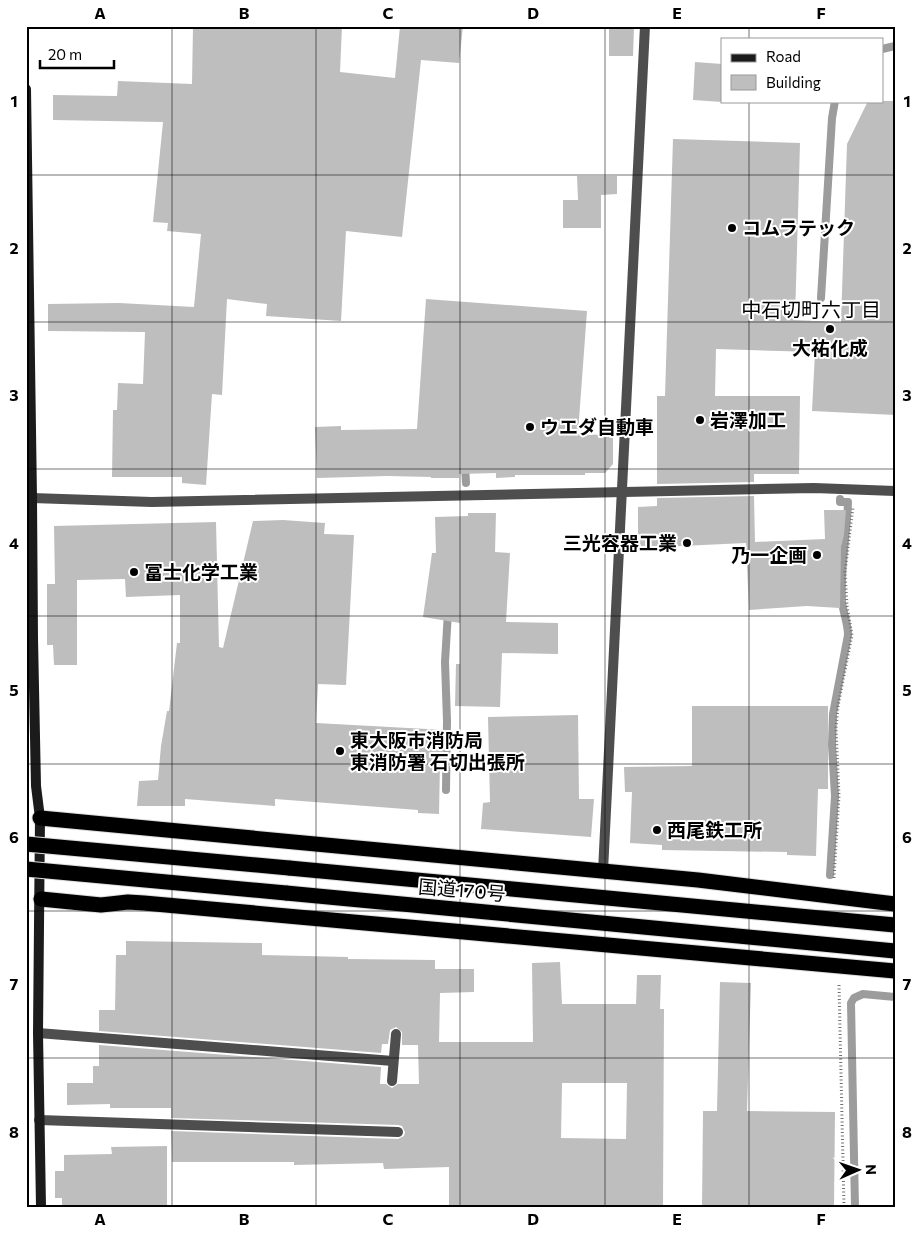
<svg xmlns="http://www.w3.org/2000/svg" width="921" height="1233" viewBox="0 0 921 1233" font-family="Commissioner,'Noto Sans JP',sans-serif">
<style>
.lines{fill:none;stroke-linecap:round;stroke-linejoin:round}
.stream{stroke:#9c9c9c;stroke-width:8}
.building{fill:#bebebe;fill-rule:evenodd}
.highway-casing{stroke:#dbdbdb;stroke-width:17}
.path{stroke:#707070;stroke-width:3;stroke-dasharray:1 2.5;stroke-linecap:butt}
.lane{stroke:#4e4e4e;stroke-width:10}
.street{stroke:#4e4e4e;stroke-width:10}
.secondary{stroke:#1b1b1b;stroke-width:10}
.highway{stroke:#000;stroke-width:15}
.highway-bridge-casing{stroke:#dbdbdb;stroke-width:17;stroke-linecap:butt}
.highway-bridge{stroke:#000;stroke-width:15}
.grid{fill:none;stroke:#000;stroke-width:1;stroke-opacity:0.55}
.poi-dot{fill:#000;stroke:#fff;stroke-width:2}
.labels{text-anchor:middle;stroke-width:4;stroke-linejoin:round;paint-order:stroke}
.poi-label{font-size:19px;font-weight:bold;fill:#000;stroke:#fff;text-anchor:start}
.street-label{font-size:19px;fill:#000;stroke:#fff}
.neighbourhood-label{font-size:20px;fill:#000;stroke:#fff}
.neatline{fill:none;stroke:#000;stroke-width:2}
.grid-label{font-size:16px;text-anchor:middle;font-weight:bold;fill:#000}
</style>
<rect width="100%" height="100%" fill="#fff"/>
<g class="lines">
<g class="stream">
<path d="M882,49L895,46"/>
<path d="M821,298L832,118L835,101"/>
<path d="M465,465L466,483"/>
<path d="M446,790L447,721L445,662L448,612"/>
<path d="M830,875L835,796L832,745L833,714L848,635C848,623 843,613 842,601C840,567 847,535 848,502H840V499"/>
<path d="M855,1207L851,1003L854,998L863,994L895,997"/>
</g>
</g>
<g class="building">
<path d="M193,26H342L340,72L395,78L400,26H463L459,63L421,60L402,237L346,231L341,321L266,316L267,304L227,299L222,395L212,394L206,485L182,483V477H112L113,410H117L118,383L143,384L145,332L48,331V304L119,303L194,307L201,234L167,231L168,223L153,222L163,122L53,120V95L117,96L118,81L192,84Z"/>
<path d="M609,26H634L633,56H609Z"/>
<path d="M695,62L722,64V102L693,100Z"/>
<path d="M868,101H895V415L812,411L815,352L716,349L715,396H800L799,474H754V482L657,484V396H665L673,139L800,143L795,320L841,322L847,144Z"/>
<path d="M577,176H617V194L601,195V228H563V200H578Z"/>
<path d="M426,299L587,311L578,433H585V435L613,434V464L605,473H585V475H515V477L496,478V473L459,474V478H431V477L387,476L317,478L315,427L341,426V430L417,429Z"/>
<path d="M754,496L755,542L825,539L824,510H846L844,535L841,547L840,608L807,606L749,610L746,543L638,548V507L657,506V498Z"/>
<path d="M468,513H496L495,552L510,553L506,622L558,623V654L502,653L500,707L455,706L456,664H460V623L423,617L432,553H436L435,517L468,516Z"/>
<path d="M283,520L325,523L324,534L354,535L346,685L318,684L316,723L445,730L443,763H440L439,814L418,813V810L275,799V806L185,799V806H137L139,781L158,780L161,746L167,711H169L177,643H180V595L126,597L125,579L77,580V665H54L53,645H47V584H55L54,526L216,522L219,647L223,648L253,521Z"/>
<path d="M692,706H828V789H818L816,856L787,855V852L662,850V845L630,843L632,792H625L624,767L692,766Z"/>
<path d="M578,715L579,799H594L591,837L481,829L483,803L490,802L488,717Z"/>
<path d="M126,941L262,943V955L348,957V959L435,960V969H474V992L440,993L439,1042H533L532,963L560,962L562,1004H636L637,975H661L660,1009H664L663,1207H449V1167L384,1169L383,1163L294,1165V1162H172L171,1131L398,1139L404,1136L405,1132L402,1126L398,1125L171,1118V1108H110V1104L67,1105V1083H93V1066H99V1045L381,1067L380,1084H386L392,1088L398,1084H419L418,1045H402V1032L396,1027L390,1030L388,1044H382L381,1053L99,1031V1010H115L116,955H126ZM562,1083H627L626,1139L561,1138Z"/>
<path d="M720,982L751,983L747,1111L835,1112L834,1207H702L703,1111H717Z"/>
<path d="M167,1146V1207H62V1198H55V1171H64V1155L112,1154L111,1147Z"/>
</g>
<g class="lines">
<defs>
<g id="highway">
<path d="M40,818L698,880L895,904"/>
<path d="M289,868L895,925"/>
<path d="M286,893L895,951"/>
<path d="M41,899L101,905L128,902L144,903L895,971"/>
</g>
</defs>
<use href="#highway" class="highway-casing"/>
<g class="path">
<path d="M834,878L839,796L836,728L838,706L852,635L847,606L845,572L853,507"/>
<path d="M839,985L844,1207"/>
</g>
<g class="lane">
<path d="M38,1033L393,1061"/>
<path d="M392,1081L396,1034"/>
<path d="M39,1120L398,1132"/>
</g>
<g class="street">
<path d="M32,498L152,502L814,488L895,491"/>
<path d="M603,871L645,26"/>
</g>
<path class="secondary" d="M26,89L32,498L33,638L36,786L40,818L38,1033L41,1207"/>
<use href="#highway" class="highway"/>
<defs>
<g id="highway-bridge">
<path d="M26,844L289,868"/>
<path d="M26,869L286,893"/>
</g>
</defs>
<use href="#highway-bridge" class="highway-bridge-casing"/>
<use href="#highway-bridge" class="highway-bridge"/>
</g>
<path class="grid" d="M172,26V1207M316,26V1207M460,26V1207M605,26V1207M749,26V39M749,101V1207M26,175H895M26,322H895M26,469H895M26,616H895M26,764H895M26,911H895M26,1058H895"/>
<g class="poi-dot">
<circle cx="732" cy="228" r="5"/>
<circle cx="830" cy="329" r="5"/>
<circle cx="700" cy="420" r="5"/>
<circle cx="530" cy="427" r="5"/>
<circle cx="687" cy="543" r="5"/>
<circle cx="817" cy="555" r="5"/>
<circle cx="134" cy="572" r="5"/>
<circle cx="340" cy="751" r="5"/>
<circle cx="657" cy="830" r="5"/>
</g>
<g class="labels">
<g class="poi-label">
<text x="742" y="235">コムラテック</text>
<text x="830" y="355" text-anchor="middle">大祐化成</text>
<text x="710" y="427">岩澤加工</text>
<text x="540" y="434">ウエダ自動車</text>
<text x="677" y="550" text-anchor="end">三光容器工業</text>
<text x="807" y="562" text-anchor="end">乃一企画</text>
<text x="144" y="579">冨士化学工業</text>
<text x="350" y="747">東大阪市消防局<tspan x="350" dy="22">東消防署 石切出張所</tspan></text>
<text x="667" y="837">西尾鉄工所</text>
</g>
<g class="street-label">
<text transform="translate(462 890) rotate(5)" y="7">国道170号</text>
</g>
<g class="neighbourhood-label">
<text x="811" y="317">中石切町六丁目</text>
</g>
</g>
<rect width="921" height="1233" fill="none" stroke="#ffffff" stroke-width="55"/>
<rect x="721" y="38" width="162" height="65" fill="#ffffff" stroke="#999999"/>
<rect x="731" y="54" width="25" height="8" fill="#1b1b1b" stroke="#999999"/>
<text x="766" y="62" font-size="15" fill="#000000">Road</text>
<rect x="731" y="75" width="25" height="15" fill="#bebebe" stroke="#999999"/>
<text x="766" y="88" font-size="15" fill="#000000">Building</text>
<g transform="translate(858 1170) rotate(88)" stroke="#ffffff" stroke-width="4" paint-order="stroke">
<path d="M0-4L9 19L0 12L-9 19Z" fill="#000000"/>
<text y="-8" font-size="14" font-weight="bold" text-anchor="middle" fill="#000000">N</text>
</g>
<path d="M40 60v8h74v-8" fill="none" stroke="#000000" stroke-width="2.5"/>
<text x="48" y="60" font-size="15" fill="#000000" stroke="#ffffff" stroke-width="4" paint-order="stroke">20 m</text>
<rect x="28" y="28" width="866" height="1178" class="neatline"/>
<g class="grid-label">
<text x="100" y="19">A</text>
<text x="244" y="19">B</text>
<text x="388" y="19">C</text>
<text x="533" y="19">D</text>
<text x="677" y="19">E</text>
<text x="821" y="19">F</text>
<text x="14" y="107">1</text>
<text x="907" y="107">1</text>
<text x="14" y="254">2</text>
<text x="907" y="254">2</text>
<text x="14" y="401">3</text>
<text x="907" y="401">3</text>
<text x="14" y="549">4</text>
<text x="907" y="549">4</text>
<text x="14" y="696">5</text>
<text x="907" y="696">5</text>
<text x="14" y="843">6</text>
<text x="907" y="843">6</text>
<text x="14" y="990">7</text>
<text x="907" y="990">7</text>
<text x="14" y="1138">8</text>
<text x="907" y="1138">8</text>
<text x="100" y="1225">A</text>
<text x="244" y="1225">B</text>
<text x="388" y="1225">C</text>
<text x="533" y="1225">D</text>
<text x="677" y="1225">E</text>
<text x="821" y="1225">F</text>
</g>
</svg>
